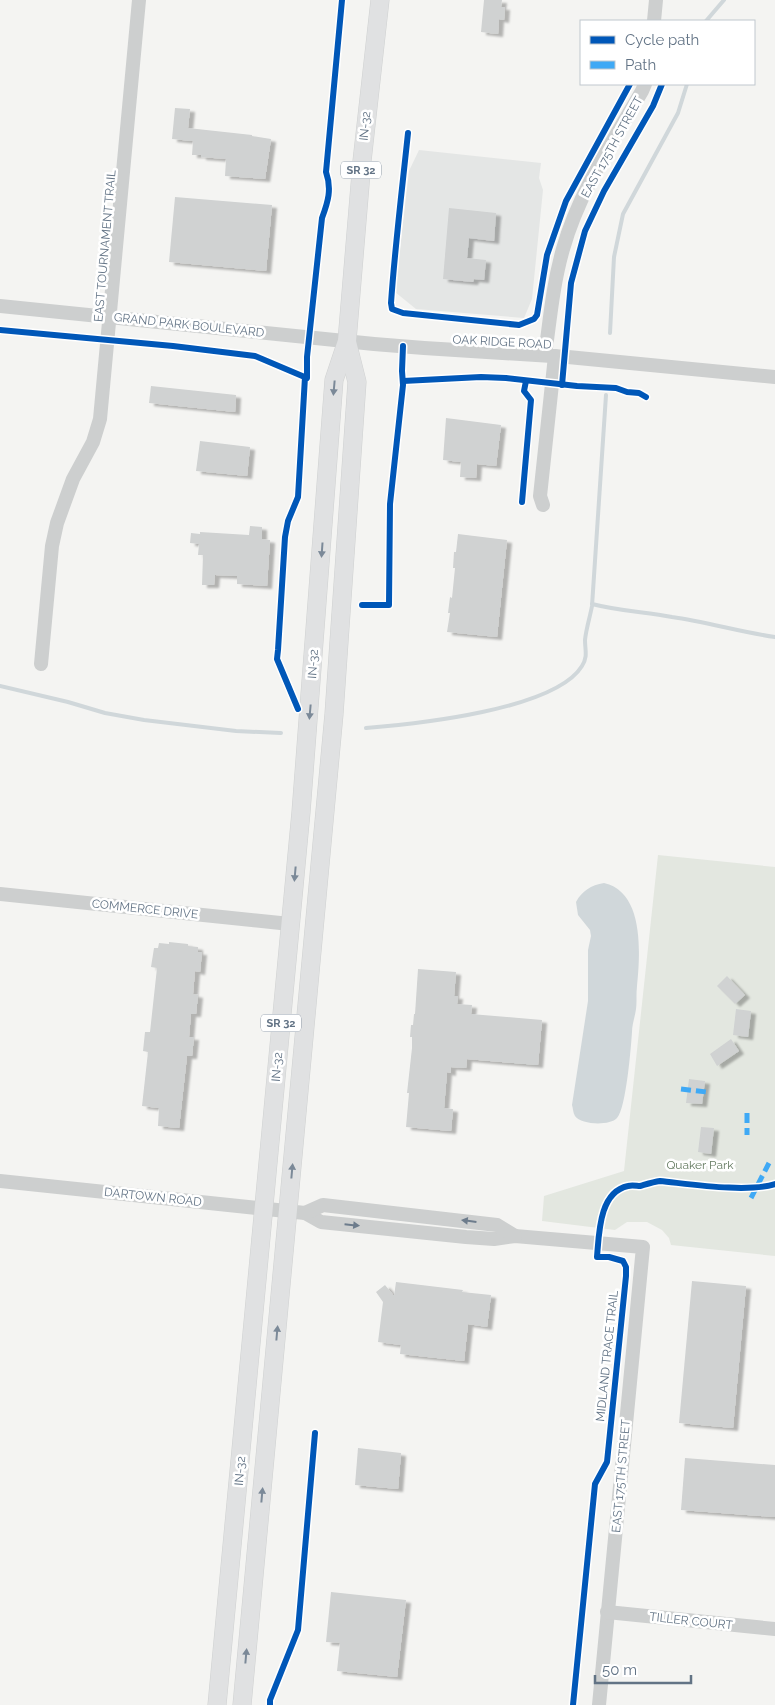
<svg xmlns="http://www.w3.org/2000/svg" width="775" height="1705" viewBox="0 0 775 1705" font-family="Raleway,sans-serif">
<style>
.built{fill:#e4e6e5}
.green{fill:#e3e7e0}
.water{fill:#d0d7da}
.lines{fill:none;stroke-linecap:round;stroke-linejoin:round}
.stream{stroke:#d0d7da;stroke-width:4}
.building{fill:#d0d2d2;filter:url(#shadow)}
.major-casing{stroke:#cfd1d1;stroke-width:19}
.minor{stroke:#cdcfcf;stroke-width:14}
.major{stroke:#e0e1e2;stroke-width:18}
.quiet{stroke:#3fa9f5;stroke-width:5;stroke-dasharray:10 5;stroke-linecap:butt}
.cycleway-casing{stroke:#fff;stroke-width:9}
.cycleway{stroke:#0057b8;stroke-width:6}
.oneway{fill:#7b8998}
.oneway2{fill:#6d7c8c}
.labels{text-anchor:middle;stroke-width:5;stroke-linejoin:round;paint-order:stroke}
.shield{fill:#fff;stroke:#919daa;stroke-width:1}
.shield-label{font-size:11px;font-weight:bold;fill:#627385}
.street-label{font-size:12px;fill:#627385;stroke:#fff}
.park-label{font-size:12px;fill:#657b61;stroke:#fff}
</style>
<defs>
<filter id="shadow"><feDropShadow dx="5" dy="3" stdDeviation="1" flood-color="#0004"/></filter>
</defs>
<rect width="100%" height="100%" fill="#f4f4f2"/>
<path class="built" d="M419,150L541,163L539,178L543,190L532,299L524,318L416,309L395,292L409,171Z"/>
<path class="green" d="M658,855L775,867V1256L671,1245L669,1238L662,1230L647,1222H627L615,1230L542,1221L544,1196L624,1171Z"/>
<path class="water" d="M604,883C645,892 640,956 637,986C636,994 637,1002 636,1009C635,1017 632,1024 632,1032C631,1047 626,1108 617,1118C610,1126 581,1125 575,1116C573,1113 573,1108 572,1105L588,1001V950L591,936L590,930L578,915L576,902C582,891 591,885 604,883Z"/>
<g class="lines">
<g class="stream">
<path d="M706,21L724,0"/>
<path d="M610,333L614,257L623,214L678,113L687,84"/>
<path d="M592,604C619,611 645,612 672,617C707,622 740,632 775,637"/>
<path d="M0,686L68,702L105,713L144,720L236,731L281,733"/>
<path d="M366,728C415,724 555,710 582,666C588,657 585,650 585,640C586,629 590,617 592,606L606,395"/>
</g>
</g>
<g class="building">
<path d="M484,0H502L501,7H505L504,20L499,19L498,34L481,32Z"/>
<path d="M175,108L190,109L188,128L252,135V136L271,139L265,179L225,176L226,159L201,157V155H192L193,141L172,139Z"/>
<path d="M175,197L272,205L266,271L169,262Z"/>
<path d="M449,208L496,213L494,241L469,238L467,258L486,260L484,280L474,279L473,282L443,279Z"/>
<path d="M151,386L236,395L235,412L149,403Z"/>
<path d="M446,418L501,425L496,466L477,464L476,478L460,477L461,462L443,460Z"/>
<path d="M200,441L250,447L247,476L196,471Z"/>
<path d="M250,526L262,527V539L270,540L267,586L237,584V576L215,575L214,585H202L203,555H198L199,544L190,543L191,533L200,534V532L249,535Z"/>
<path d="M458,534L507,540L497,637L447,632L450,613H448L450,597L452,598L455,568H453L454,552H456Z"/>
<path d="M169,942L188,944V946L198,947V952H202L200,972L195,971L193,994L198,995L196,1014H191L189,1037H194L192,1056H187L179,1128L158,1126L159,1108L142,1106L148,1052L143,1051L145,1032H150L157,968L151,967L154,948H158L159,943L169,944Z"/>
<path d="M418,969L456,972L454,996H458L457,1004L472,1005L471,1014L542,1020L538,1065L467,1059L466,1068L451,1067V1073L447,1072L444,1108L453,1109L451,1131L406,1127L409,1093H407L412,1048V1037H410L411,1025H413L414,1014H415Z"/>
<path d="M727,976L745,995L735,1004L717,986Z"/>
<path d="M736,1009L751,1011L748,1037L733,1035Z"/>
<path d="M731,1039L739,1051L717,1066L710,1054Z"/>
<path d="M689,1079L705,1081L702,1104L686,1103Z"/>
<path d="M701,1127L714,1128L711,1154L698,1152Z"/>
<path d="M692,1281L746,1286L733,1428L679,1423Z"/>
<path d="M396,1282L463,1290L462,1292L491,1295L487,1327L468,1324L464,1361L400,1354L401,1345L378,1342L383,1302L376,1292L385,1285L394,1296Z"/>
<path d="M358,1448L401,1453L398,1489L355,1485Z"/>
<path d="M685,1458L775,1465V1517L681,1510Z"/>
<path d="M331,1592L406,1600L397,1677L337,1671L340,1643L326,1642Z"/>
</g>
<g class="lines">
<defs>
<g id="major">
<path d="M217,1705L301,812L334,380L347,341L362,161L380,0"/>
<path d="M242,1705L334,714L357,382L347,342"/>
</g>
</defs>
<use href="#major" class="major-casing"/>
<g class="minor">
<path d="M654,21L656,0"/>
<path d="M0,306L374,344L424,348L568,357L775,377"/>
<path d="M545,355C550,319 553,284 563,249C579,192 613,141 642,91L645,84"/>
<path d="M543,505L540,496L555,356"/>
<path d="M41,664L52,546L57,523L73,479L93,442L100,419L139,0"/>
<path d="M0,894L290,924"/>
<path d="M0,1181L305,1213L321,1222L466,1237L494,1239L515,1236L643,1247L599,1705"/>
<path d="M305,1213L323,1205L497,1225L515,1236"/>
<path d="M607,1612L775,1629"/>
</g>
<use href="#major" class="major"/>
<g class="quiet">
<path d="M681,1089L707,1092"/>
<path d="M747,1113V1135"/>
<path d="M751,1198L769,1163"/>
</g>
<defs>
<g id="cycleway">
<path d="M408,133C402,190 395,246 391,303L392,309L403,313L519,325L534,319L537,315L547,255L566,201L630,84"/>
<path d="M0,330L173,346L255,356L307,378V357L322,218C328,202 332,189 326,172L342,0"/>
<path d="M403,381L481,377L506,378L577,386L616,388L627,392L639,393L646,397"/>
<path d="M562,385L571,283L585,231L604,191L653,106L662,84"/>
<path d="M522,502L531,400L524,391L526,381"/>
<path d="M362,605H389L390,504L403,385L402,371L403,346"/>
<path d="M298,709L277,659L278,650L285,537L288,521L298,497L305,377"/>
<path d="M270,1705V1700L298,1630L315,1433"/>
<path d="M573,1705L595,1484L607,1462L626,1276V1267L623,1261L609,1257H597C599,1234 599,1192 628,1186C632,1185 637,1186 640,1186C647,1184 653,1182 660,1181C690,1184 747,1193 775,1184"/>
</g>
</defs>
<use href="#cycleway" class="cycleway-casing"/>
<use href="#cycleway" class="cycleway"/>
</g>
<defs><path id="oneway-solid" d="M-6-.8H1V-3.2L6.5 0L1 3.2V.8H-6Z" transform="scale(1.25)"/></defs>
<g class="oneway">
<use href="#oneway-solid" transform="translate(334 388) rotate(95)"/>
<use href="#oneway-solid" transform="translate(322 550) rotate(94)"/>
<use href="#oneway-solid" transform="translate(310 712) rotate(95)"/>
<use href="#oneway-solid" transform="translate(295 874) rotate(95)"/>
<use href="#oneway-solid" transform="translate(292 1171) rotate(-85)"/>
<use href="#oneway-solid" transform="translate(277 1333) rotate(-85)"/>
<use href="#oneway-solid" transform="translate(262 1495) rotate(-85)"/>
<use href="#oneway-solid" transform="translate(246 1656) rotate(-85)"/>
</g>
<g class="oneway2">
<use href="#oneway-solid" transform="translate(469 1221) rotate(-173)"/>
<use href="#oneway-solid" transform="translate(352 1225) rotate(6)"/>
</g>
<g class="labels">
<g class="shield">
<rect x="341" y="161.5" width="40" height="17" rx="4"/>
<rect x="261" y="1014.5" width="40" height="17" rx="4"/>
</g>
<g class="shield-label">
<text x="361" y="174">SR 32</text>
<text x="281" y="1027">SR 32</text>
</g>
<g class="street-label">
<text transform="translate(365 126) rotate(-84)" y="4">IN-32</text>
<text transform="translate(612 147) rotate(-61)" y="4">EAST 175TH STREET</text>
<text transform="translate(105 246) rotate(-85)" y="4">EAST TOURNAMENT TRAIL</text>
<text transform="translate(189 325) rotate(6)" y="4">GRAND PARK BOULEVARD</text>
<text transform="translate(502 342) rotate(3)" y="4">OAK RIDGE ROAD</text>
<text transform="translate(313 664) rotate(-86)" y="4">IN-32</text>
<text transform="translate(145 909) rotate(6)" y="4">COMMERCE DRIVE</text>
<text transform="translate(277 1067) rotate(-85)" y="4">IN-32</text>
<text transform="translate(153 1197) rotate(6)" y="4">DARTOWN ROAD</text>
<text transform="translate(607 1356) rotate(-84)" y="4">MIDLAND TRACE TRAIL</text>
<text transform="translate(240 1471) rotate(-85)" y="4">IN-32</text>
<text transform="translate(621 1476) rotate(-85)" y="4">EAST 175TH STREET</text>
<text transform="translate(691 1621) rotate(6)" y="4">TILLER COURT</text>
</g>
<g class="park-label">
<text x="700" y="1169">Quaker Park</text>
</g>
</g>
<rect x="580" y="20" width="175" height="65" fill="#ffffff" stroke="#c0c7ce"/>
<rect x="590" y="36" width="25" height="8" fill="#0057b8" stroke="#c0c7ce"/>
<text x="625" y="45" font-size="15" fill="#627385">Cycle path</text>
<rect x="590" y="61" width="25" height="8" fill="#3fa9f5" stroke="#c0c7ce"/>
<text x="625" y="70" font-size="15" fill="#627385">Path</text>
<path d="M595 1675v8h96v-8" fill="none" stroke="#627385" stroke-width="2.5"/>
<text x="602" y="1675" font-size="15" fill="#627385" stroke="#ffffff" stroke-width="4" paint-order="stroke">50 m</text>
</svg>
